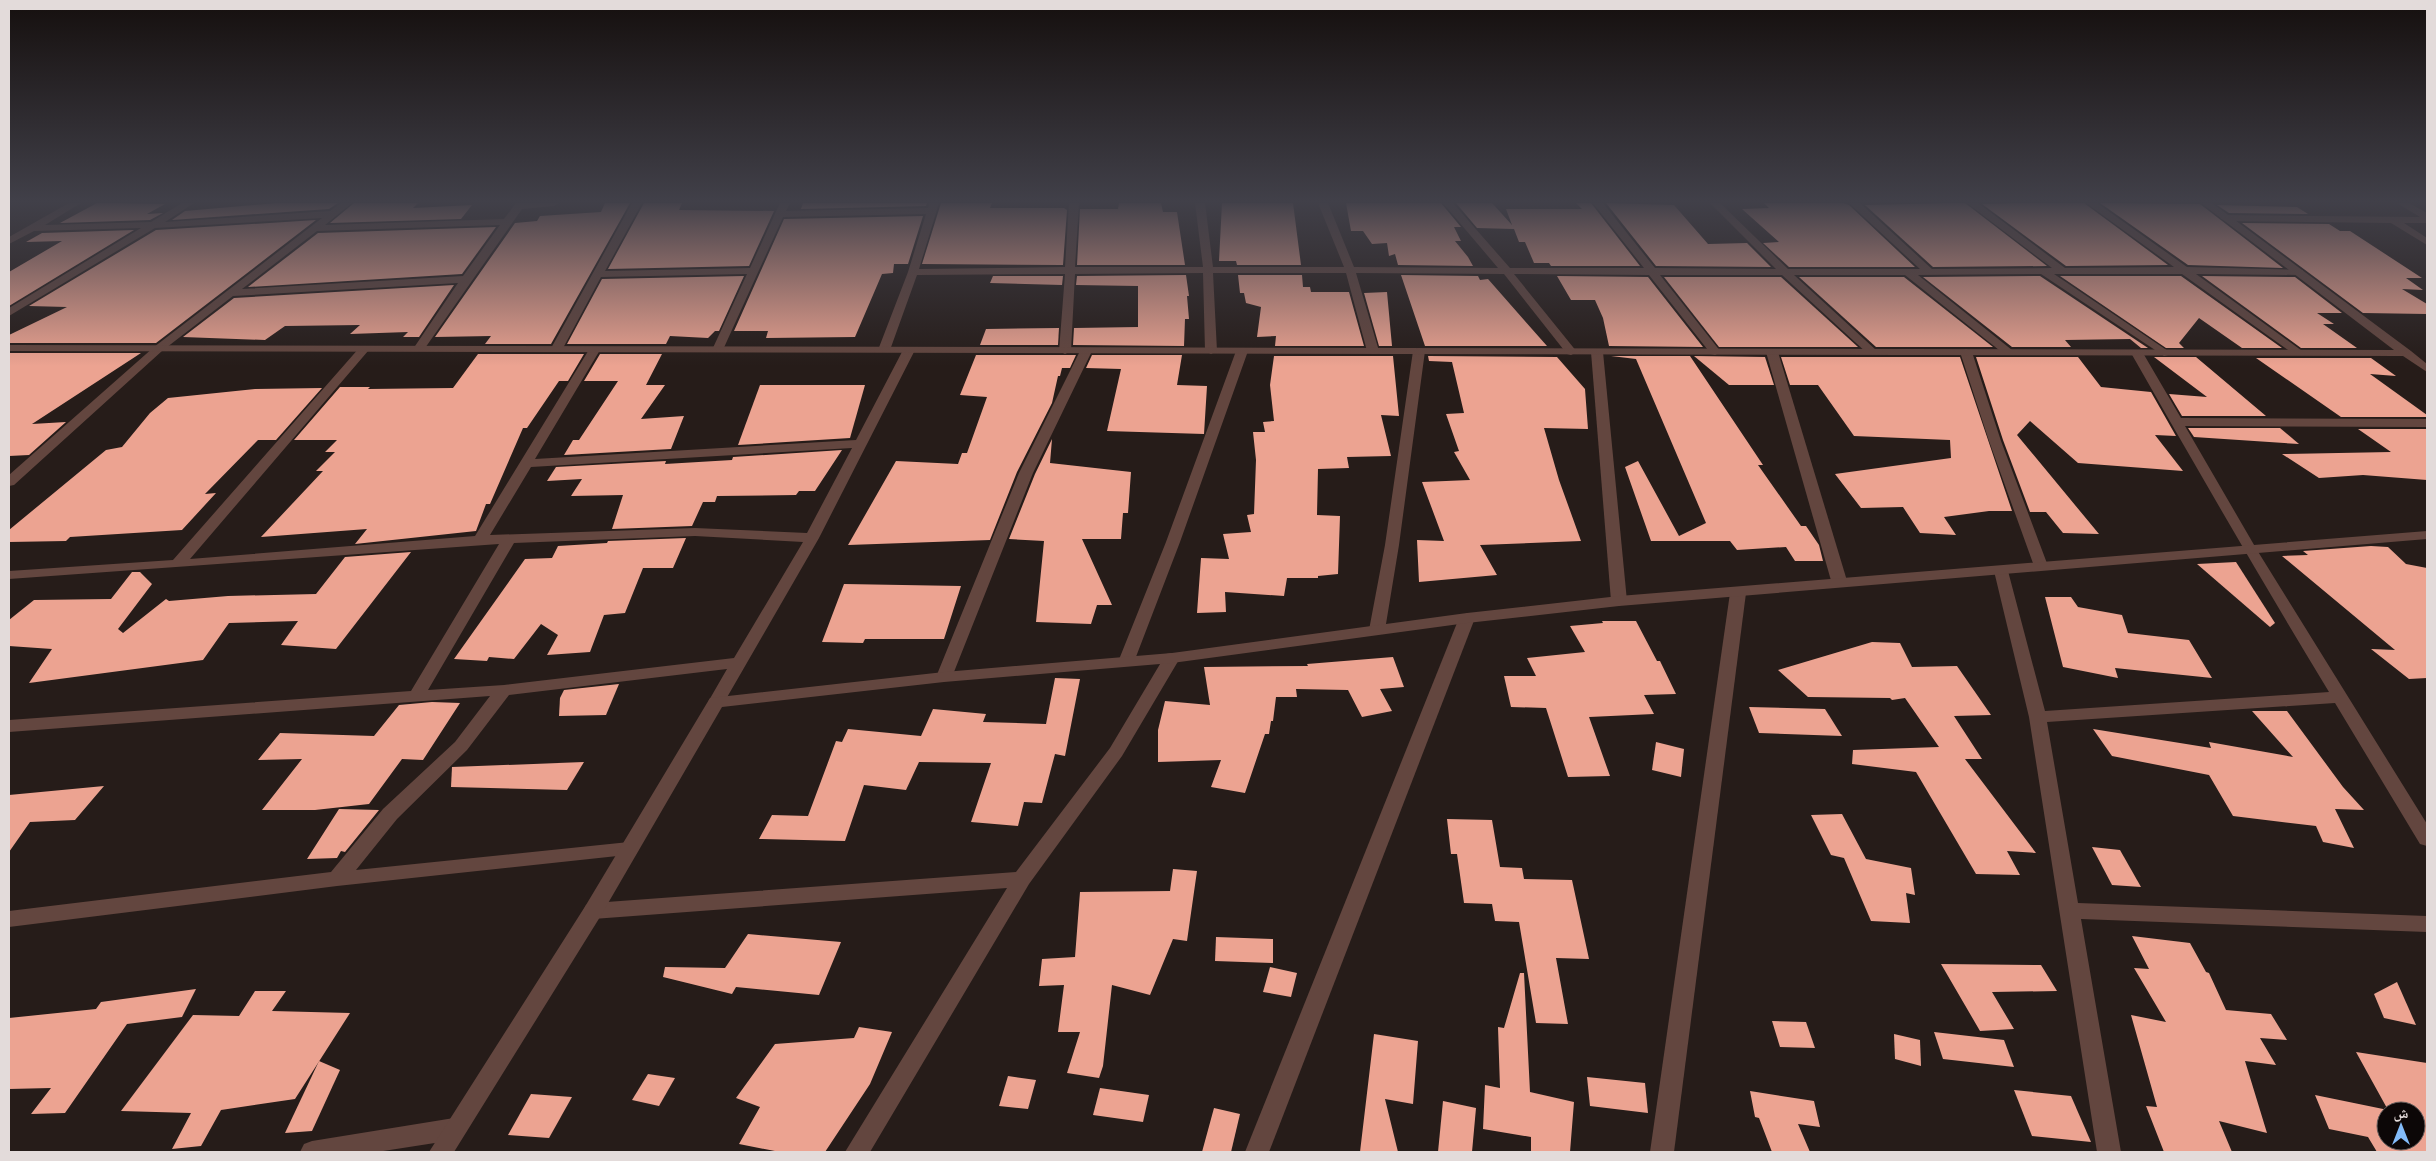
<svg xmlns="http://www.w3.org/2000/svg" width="2436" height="1161" viewBox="0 0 2436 1161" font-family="'Archivo Narrow','Noto Naskh Arabic',sans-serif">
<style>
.building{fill:#eca391;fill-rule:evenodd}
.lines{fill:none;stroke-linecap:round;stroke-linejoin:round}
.minor{fill:#63463f;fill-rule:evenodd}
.tertiary{fill:#63463f;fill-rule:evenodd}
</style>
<rect width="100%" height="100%" fill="#261c19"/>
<g class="building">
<path d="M97,203H108L165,204L147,214L163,213L150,220L60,223Z"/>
<path d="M277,203H338L329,209L172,220L185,211Z"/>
<path d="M354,203H418L413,208L472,205L461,219L330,223Z"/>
<path d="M605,203H630L551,344H485L491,336L435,337L515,223L537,221L540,216L601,212Z"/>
<path d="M644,203H682L679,210L774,211L749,266L608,269Z"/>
<path d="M803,203H927L926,206L801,209Z"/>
<path d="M941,203H992L990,208H1064L1067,210L1063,265L922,264Z"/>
<path d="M1119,203H1161L1163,212H1177L1185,265H1077L1080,209H1118Z"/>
<path d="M1222,203H1293L1301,265H1237L1236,261H1219Z"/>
<path d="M1346,203H1441L1461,227H1454L1461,241H1455L1468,257L1473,266L1398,265L1395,254L1389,256L1387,243L1372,244L1363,231H1351Z"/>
<path d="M1456,203H1492L1512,225L1506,209H1582L1576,203H1591L1640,266H1551L1549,263H1534L1525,242H1519L1514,229L1477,228Z"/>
<path d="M1606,203L1674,205L1708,244L1747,243L1771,267L1656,266Z"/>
<path d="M1764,203H1843L1849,205L1915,267H1789L1763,243L1779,242L1742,209L1769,208Z"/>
<path d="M1954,203H1965L2047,266L1933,267L1865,205Z"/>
<path d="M2021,203H2084L2168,265L2066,266L1982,204Z"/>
<path d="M2100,203L2200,204L2283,268L2188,265Z"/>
<path d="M2217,205L2297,207L2308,214L2229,213Z"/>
<path d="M923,216L908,264H894L893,273L882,274L855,337L766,338L768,331H734L784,219Z"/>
<path d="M316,220L156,343H9V335L67,307L29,306L156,230Z"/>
<path d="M2242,223L2329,224L2340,231H2350L2422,278H2406L2423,290L2402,289L2427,304V314L2363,313Z"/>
<path d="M496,227L462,274L248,287L318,233Z"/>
<path d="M134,230L9,306V272L62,241L26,242L42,233Z"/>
<path d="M1186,275L1189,296H1187L1189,319H1185L1184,346L1073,345L1074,328L1138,327V286L1076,285L1077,276Z"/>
<path d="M1238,275H1302L1303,287H1310L1311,292H1349L1364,346H1275L1276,336L1257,337L1261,307L1246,303L1244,293H1240Z"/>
<path d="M1401,275L1478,276L1480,280L1488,279L1547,346H1425Z"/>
<path d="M744,276L719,331H715L708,338L670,336L666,344H567L602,279Z"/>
<path d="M993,276H1063L1062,285L990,283Z"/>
<path d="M1557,276L1648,277L1703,347L1609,346L1603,318L1595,300H1571Z"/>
<path d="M2040,276L2148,348H2141L2130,339L2065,340L2071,347H2012L1923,277Z"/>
<path d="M2060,276H2181L2282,348H2242L2199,318L2179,343L2184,348H2166Z"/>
<path d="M2202,276L2295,277L2342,313H2317L2334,324H2323L2357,348H2301Z"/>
<path d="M1664,277H1781L1858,347H1719Z"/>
<path d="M1799,277H1904L1993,347H1876Z"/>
<path d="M454,285L419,337H403L408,332L350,334L360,325L285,326L265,340L183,337L234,298Z"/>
<path d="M1387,292L1392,346H1379L1364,293Z"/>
<path d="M1059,328L1058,345H980L986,329Z"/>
<path d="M9,353H141L32,424L66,422L29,455L9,456Z"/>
<path d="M478,354H584L568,381H559L527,428H523L490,504H486L476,531L355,544L367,529L261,537L323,471H316L335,452H325L337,440H294L340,387H370L368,389L453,388Z"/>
<path d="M600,354H662L646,385H665L641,419L684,416L671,449L564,455L573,440H579L618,381H584Z"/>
<path d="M976,355H1076L1070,368H1062L1060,376H1058L1052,403L1017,472L990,540L848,545L896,461L958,464L962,453H967L987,397L960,395Z"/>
<path d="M1092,355H1182L1177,385L1207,386L1204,434L1107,431L1121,369L1086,368Z"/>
<path d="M1274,356H1393L1399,416L1381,415L1391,456L1347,457L1349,468L1318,469L1317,515L1340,516L1338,574L1318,576V578H1287L1284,596L1225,592L1226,612L1197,613L1201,558L1229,559L1223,534L1251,532L1247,515L1254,514L1256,460L1253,432H1265L1263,422L1274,421L1270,385Z"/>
<path d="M1428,356L1557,357L1585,389L1588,429L1544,428L1559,480L1581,541L1480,545L1497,575L1419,582L1417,540L1444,541L1422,482L1470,480L1454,452L1459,451L1446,414L1464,413L1452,362L1429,361Z"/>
<path d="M1611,356H1690L1763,465H1758L1801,526H1806L1819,545L1823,561H1795L1786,547L1737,550L1730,541H1651L1625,467L1638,461L1679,536L1706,523L1636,359Z"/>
<path d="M1694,356L1765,357L1774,385H1729Z"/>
<path d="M1781,357H1960L2012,511H1989L1944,517L1956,535L1920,533L1903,507L1861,508L1835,474L1951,458L1950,440L1854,436L1818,385H1790Z"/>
<path d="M1976,357H2078L2101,387L2151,392L2176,436L2155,435L2183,471L2078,463L2030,421L2017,435L2099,534L2063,533L2046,512H2030L2003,440Z"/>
<path d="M2154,357H2196L2266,416H2182L2169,394L2207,397Z"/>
<path d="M2256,358H2371L2396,376L2370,374L2427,415V417H2341Z"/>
<path d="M760,385H865L850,438L738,445Z"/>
<path d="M322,388L276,440H258L205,494L216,493L182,530L70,537L66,541L9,542V530L106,450L122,447L150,413L168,398L255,389Z"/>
<path d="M2188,428H2280L2299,444L2194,437Z"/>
<path d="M2358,429H2427V480L2363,475L2319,478L2282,454L2391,452Z"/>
<path d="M1052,439L1050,463L1131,472L1128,513H1123L1121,539H1082L1112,605H1097L1091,624L1036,622L1044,541L1009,539L1035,474Z"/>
<path d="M842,450L815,491H799L796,495L717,496L715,502H703L692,526L612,529L623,495L571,496L582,479L547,481L556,467L666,461L665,464L732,460L733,457Z"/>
<path d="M686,538L673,568H643L625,613L604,615L590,652L547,655L558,635L541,624L514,659L489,657L487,661L454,659L525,559L552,558L558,546L607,543L608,541Z"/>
<path d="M2371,546L2388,547L2406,564L2427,568V678L2409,679L2371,649L2395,650L2282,556L2308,555L2303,551Z"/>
<path d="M411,552L336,649L281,645L298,621L229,623L203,660L29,683L52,649L9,646V620L34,600L111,599L132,572H140L152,584L118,629L123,633L166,599L169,601L228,596L316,594L345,557Z"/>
<path d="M2236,562L2275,623L2270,627L2197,564Z"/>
<path d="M844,584L961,586L944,639H865L863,643L822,642Z"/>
<path d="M2045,597H2071L2078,607L2122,615L2128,633L2189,640L2212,678L2115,668L2118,678L2063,667Z"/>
<path d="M1602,621H1636L1657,661H1660L1676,694L1644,695L1654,714L1589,717L1610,776L1568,777L1546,708L1511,707L1504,676H1536L1527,658L1585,652L1570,626L1603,623Z"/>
<path d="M1872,642L1900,643L1912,667L1957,666L1991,715L1954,716L1982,759H1965L2036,853L2007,851L2020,875L1976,874L1916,772L1852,764L1853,750L1939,747L1905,698L1892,700L1890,698L1808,697L1778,670Z"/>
<path d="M1393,657L1404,687L1380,689L1392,711L1362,717L1348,690L1296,689L1297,697H1276L1273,721H1271L1269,734H1265L1245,793L1211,787L1221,760L1158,762V730L1165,701L1210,705L1204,667L1308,666L1307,664Z"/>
<path d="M1055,678L1080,679L1065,756L1055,754L1042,803L1024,802L1018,826L971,822L991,763L919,762L906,790L864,785L845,841L759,839L772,815L808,816L836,741L842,742L848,729L921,736L933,709L986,714L983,722L1046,724Z"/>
<path d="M619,684L606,715L559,716L560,698L564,690Z"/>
<path d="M432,702L460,703L423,760L402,759L369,804L315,810H262L302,759L258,760L280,733L374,736L399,705Z"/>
<path d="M1749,707L1825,709L1842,736L1759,733Z"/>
<path d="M2252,711H2287L2343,787L2364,810L2335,809L2354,848L2323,842L2316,826L2233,816L2209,775L2112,756L2093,729L2211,748L2209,742L2293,757Z"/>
<path d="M1656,742L1684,749L1681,777L1652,770Z"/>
<path d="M584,762L567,790L451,787L452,767Z"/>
<path d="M104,786L75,820L30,822L9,852V795Z"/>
<path d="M339,809L379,810L345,852L341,851L337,858L307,859Z"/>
<path d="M1842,814L1866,859L1911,868L1915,895L1906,893L1910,923L1871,921L1844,858L1831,855L1811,815Z"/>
<path d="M1447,819L1492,820L1500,867L1522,868L1524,879L1572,880L1589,959L1556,958L1568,1024L1536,1023L1519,922L1495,921L1492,904L1464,903L1457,854H1451Z"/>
<path d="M2092,847L2120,850L2141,887L2112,885Z"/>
<path d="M1173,869L1197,871L1187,941L1173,939L1150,995L1112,985L1103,1066L1099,1078L1067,1073L1080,1032H1058L1064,985L1039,986L1042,959L1075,957L1080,892L1170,891Z"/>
<path d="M748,934L841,942L819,995L736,987L732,994L663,977L665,967L725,968Z"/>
<path d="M2132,936L2190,943L2206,972L2209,973L2226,1010L2271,1014L2287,1040L2260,1038L2276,1065L2245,1061L2267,1133L2219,1121L2232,1152H2164L2146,1106L2157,1107L2131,1015L2166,1022L2134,968L2149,969Z"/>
<path d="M1216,937L1273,939V963L1215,961Z"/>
<path d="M1941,964L2041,965L2057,991L1992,992L2014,1029L1980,1031Z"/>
<path d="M1270,967L1297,973L1291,997L1263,992Z"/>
<path d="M1520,973H1524L1530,1092L1574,1102L1570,1152H1531V1137L1483,1129L1485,1085L1500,1088L1498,1027L1504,1028Z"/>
<path d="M2397,982L2416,1025L2384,1018L2374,994Z"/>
<path d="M196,989L182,1017L127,1024L65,1113L31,1114L51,1088L9,1089V1018L96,1009L101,1002Z"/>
<path d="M255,991H286L272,1011L350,1013L295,1099L221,1110L201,1146L172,1149L191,1113L121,1111L193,1015L239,1016Z"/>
<path d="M1772,1021L1806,1022L1815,1048L1780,1047Z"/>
<path d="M859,1027L892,1032L870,1084L825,1152H780L739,1144L760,1107L736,1098L775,1044L854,1038Z"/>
<path d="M1934,1032L2004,1040L2014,1067L1943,1059Z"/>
<path d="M1374,1034L1418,1041L1413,1104L1385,1099L1398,1152H1360Z"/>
<path d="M1894,1034L1920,1040L1921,1066L1895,1059Z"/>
<path d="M2356,1052L2427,1063V1152H2377L2368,1137L2329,1129L2315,1095L2388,1110ZM2386,1111H2416V1141H2386Z"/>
<path d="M319,1061L340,1070L312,1131L285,1133Z"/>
<path d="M648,1074L675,1078L659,1106L632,1100Z"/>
<path d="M1008,1076L1036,1080L1028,1109L999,1106Z"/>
<path d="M1587,1077L1645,1083L1648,1113L1590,1106Z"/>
<path d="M1100,1088L1149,1095L1143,1122L1093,1115Z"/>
<path d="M2014,1090L2071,1096L2091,1142L2032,1136Z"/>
<path d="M1750,1091L1814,1101L1820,1127L1798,1124L1810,1152H1772L1759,1118L1755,1117Z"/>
<path d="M531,1094L572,1097L549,1138L508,1135Z"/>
<path d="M1443,1101L1476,1108L1472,1152H1438Z"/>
<path d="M1214,1108L1240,1114L1231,1152H1202Z"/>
</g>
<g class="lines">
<g class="minor">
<path d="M69,203H81L45,225L151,222L182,203H194L165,222L330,211L341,203H352L325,225L504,219L516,203H559L554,206L522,209L423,351H415L413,349L458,283L233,296L162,351L14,485L9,486V475L154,347L322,218L155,228L9,316V308L141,228L34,231L9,244V237ZM500,225L463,276L242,289L317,231Z"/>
<path d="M632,203H642L605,271L750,268L780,203H790L786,211L928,208L929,203H939L919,269L1065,267L1069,203H1079L1075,267H1203L1195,203H1205L1213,267H1344L1318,203H1328L1354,267L1498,268L1443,203H1453L1510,268H1644L1593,203H1603L1655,268L1776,269L1710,203H1720L1788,269H1920L1849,203H1860L1932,269L2052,268L1967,203H1978L2065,268L2174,267L2086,203H2097L2187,267L2303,270V274L2299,275L2196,274L2305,353L2303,355H2295L2182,274H2054L2168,351V355L2164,356L2041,274L1918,275L2012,350V354H2004L1905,275H1794L1876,350V354H1868L1782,275H1660L1721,352L1715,355L1711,354L1649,275L1514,274L1577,352L1571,355L1567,354L1504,274L1356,273L1379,351L1373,354L1367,351L1346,273H1213L1217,351L1211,354L1205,351L1203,273L1075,274L1071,351L1065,354L1059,351L1065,274L917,275L890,350L888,352H880L878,350L908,272L926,214L783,217L722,352H714L712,350L747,274L601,277L562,350L560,352H552L550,350Z"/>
<path d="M2397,203H2409L2427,213V223H2404L2427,238V245L2391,223L2225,221L2220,218L2225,215L2420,217Z"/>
<path d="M364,346L368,347V351L190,559L475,536L590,348H598L600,350L535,459L856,440L903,350L909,347L915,350L819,538L722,706H710L708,702L727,669L509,695L467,750L397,819L356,870L629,842L636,844L639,849L636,854L337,886L9,927V911L331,872L383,809L455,742L490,696L9,732V720L411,691L499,544L9,579V571L173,560L360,347ZM852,448L807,533L695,528L490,535L531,467ZM695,536L803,542L734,658L504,685L428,690L514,543Z"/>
<path d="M1086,348L1092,351L1033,473L952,677L950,681H938L936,677L1019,473L1080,351Z"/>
<path d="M1242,348L1248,351L1180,542L1134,662L1132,666H1120L1118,662L1166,542L1236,351Z"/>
<path d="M1419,348L1425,351L1399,545L1385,630L1383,633H1371L1369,630L1385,545L1413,351Z"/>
<path d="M1597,349L1603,352L1627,601L1619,606L1611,601L1591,352Z"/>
<path d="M1772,349L1778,352L1848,584L1845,587H1835L1832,584L1766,352Z"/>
<path d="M1966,349L1972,352L2001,441L2048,566L2046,569L2041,570L2034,566L1989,441L1960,352Z"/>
<path d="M2137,350L2143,353L2181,418L2427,419V427L2185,426L2257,550L2427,824V846L2420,844L2335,703L2047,722L2078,903L2427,916V932L2081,919L2121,1152H2097L2029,717L1994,571L2001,567L2008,571L2045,711L2329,692C2261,580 2196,467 2131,353Z"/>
<path d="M1738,588L1746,593L1674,1152H1650L1730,593Z"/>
<path d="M1467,613L1475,618L1269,1152H1245L1459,618Z"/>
<path d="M1172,653L1178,654L1180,658L1122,756L1029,884L870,1152H845L1007,888L593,919L586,917L583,911L586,905L593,903L1016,872L1110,748L1166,654Z"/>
<path d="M454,1118L462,1121L466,1129L462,1137L454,1140L377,1152H300L304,1144L312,1141Z"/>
</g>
<g class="tertiary">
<path d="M2201,203H2212L2411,351L2427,364V372L2403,356L9,351V345L2394,350Z"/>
<path d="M2427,531V539L1619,606L1467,623L1172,663L944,682L722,707L600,917L454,1152H429L586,905L710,698L944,672L1172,653L1467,613L1619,596Z"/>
</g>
</g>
<linearGradient id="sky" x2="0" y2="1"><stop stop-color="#150f0e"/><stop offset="0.55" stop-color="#414049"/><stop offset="1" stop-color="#414049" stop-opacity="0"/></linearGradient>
<rect width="2436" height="366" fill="url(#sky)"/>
<rect width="2436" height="1161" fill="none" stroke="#e3dbda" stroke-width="20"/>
<g transform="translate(2401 1126)"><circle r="24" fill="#0c0707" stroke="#625c5b"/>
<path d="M0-4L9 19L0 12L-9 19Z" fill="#83bcfa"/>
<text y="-8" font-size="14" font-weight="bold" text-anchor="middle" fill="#e3dbda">ش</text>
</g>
</svg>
